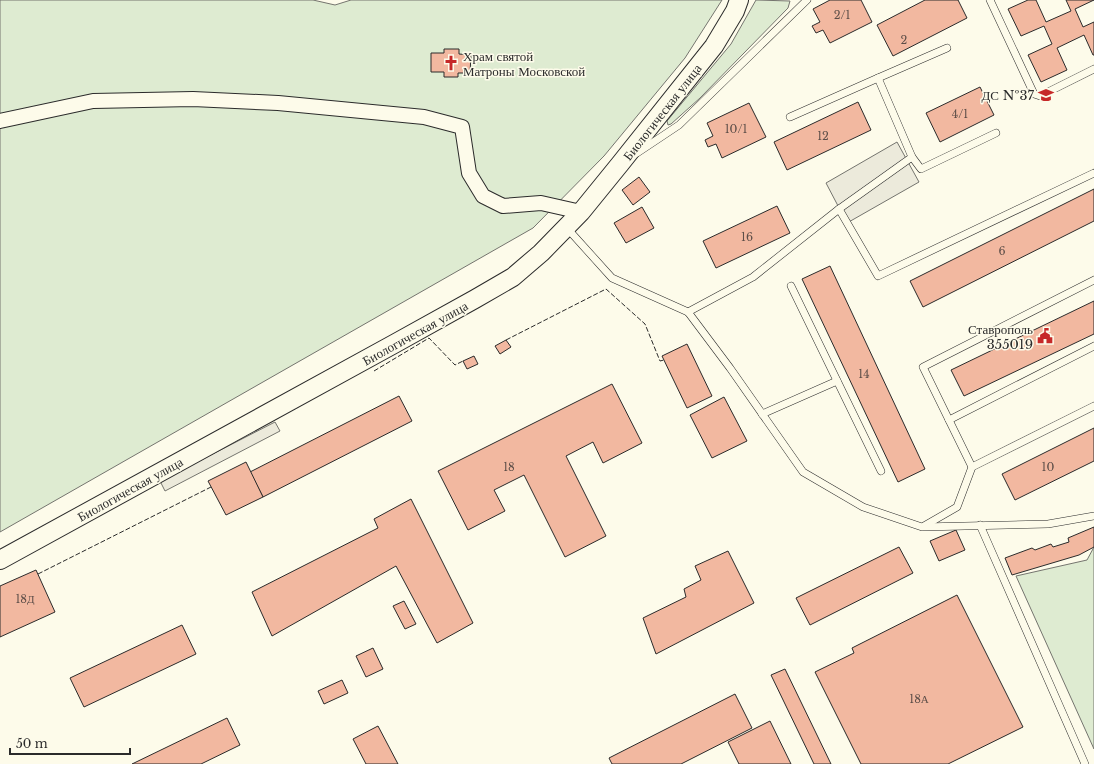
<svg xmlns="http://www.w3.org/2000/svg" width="1094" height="764" viewBox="0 0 1094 764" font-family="'Libre Baskerville',serif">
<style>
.green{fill:#deebd1;stroke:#74746e}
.parking{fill:#eceadb;stroke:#74746e}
.building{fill:#f2b8a0;stroke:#2b2b2b}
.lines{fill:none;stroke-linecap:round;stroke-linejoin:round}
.service-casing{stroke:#2b2b2b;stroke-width:8}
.minor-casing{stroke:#2b2b2b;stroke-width:16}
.tertiary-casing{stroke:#2b2b2b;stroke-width:20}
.service{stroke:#fdfbea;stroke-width:7}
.minor{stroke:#fdfbea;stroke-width:14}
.tertiary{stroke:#fdfbea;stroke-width:18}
.fence{stroke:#2b2b2b;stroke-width:1;stroke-dasharray:5 2;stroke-linecap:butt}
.labels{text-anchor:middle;stroke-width:3;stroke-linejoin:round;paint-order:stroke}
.number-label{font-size:11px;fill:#5d4e48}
.poi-label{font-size:13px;fill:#2b2b2b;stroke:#fdfbea;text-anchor:end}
.street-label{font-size:13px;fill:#2b2b2b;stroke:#fdfbea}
</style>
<rect width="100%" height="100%" fill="#fdfbea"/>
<g class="green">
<path d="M0,0H313L335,5L351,0H722L685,58L604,156L533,228L0,532Z"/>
<path d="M756,0L790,1L788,8L700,98L671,124L668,125L667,121L731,44Z"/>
<path d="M1094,547V749L1016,576L1087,560Z"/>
</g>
<g class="parking">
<path d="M897,142L919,182L847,223L826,183Z"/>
<path d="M275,422L280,431L165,491L160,481Z"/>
</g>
<g class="building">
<path d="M830,0H861L872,22L830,43L823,30L816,33L812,26L820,22L813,9Z"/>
<path d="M925,0H958L967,18L893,56L877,25Z"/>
<path d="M1028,0H1036L1046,22L1071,11L1066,0H1094L1075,9L1083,27L1094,22V55H1093L1084,35L1057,48L1067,70L1041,82L1028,55L1052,44L1044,26L1021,36L1008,9Z"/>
<path d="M444,49H459V54L471,55L470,73H458V77H444V72H431V53H444Z"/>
<path d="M980,87L994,115L940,142L926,113Z"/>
<path d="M858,102L871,130L787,170L774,142Z"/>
<path d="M749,103L766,137L722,158L716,144L708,147L705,140L713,136L707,123Z"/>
<path d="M639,177L650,192L633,205L622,190Z"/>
<path d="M1094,189V221L923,307L910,281Z"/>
<path d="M777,206L790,233L716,268L703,241Z"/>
<path d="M642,207L654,228L626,243L614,223Z"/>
<path d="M830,266L925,469L898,482L802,279Z"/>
<path d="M1094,301V334L964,396L951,370Z"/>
<path d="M506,340L511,347L500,354L495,346Z"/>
<path d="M687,344L712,396L687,408L662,356Z"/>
<path d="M474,356L478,364L467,369L463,361Z"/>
<path d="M612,384L642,443L603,463L593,442L566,456L606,536L565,557L524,475L494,490L505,511L468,530L438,471Z"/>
<path d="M399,396L412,421L263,497L250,472Z"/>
<path d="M724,397L747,441L712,458L690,415Z"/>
<path d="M1094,428V461L1015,500L1002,474Z"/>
<path d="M246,462L263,497L226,515L208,481Z"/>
<path d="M411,499L473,623L437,643L396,566L272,636L252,592L378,528L374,519Z"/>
<path d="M1094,527V547L1079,555L1012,575L1005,558L1032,548L1035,550L1051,544L1053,547L1069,542L1068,538Z"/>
<path d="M956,530L965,550L939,561L930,541Z"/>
<path d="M899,547L913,573L810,625L796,598Z"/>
<path d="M728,551L754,603L656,654L643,618L686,597L684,589L701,580L695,566Z"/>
<path d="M36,570L55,612L0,637V586Z"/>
<path d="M957,595L1023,727L948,764H861L815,672L854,653L852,648Z"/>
<path d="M404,601L416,624L405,629L393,606Z"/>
<path d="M182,625L196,654L84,707L70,678Z"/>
<path d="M373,648L383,669L366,677L356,656Z"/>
<path d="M785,669L831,764H814L771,675Z"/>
<path d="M342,680L348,693L324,704L318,691Z"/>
<path d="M735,694L752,728L681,764H612L609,758Z"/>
<path d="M227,718L240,745L201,764H132Z"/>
<path d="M770,721L791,764H739L728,742Z"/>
<path d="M378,726L398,764H366L353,739Z"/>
</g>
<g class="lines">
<defs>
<g id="service">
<path d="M990,0L1034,94L1040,96L1094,69"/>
<path d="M878,78L947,48"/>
<path d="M790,117L878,78L912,157L839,209"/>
<path d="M637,153L679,125L807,0"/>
<path d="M912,157L921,169L996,133"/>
<path d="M566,227L612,278L688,312L730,368L803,472L863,507L922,527L1048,524L1094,516"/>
<path d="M791,286L881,471"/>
<path d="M688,312L753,277L839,209L878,276L1094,173"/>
<path d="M762,414L837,381"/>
<path d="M949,420L1094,346"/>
<path d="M972,467L923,367L1094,280"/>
<path d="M980,525L1085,764"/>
<path d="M924,526L957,507L972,467L1094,406"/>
</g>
<path id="minor" d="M0,121L93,101L193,99L278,103L424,117L462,127L469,173L483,196L503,206L541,203L581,212"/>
<path id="tertiary" d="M0,560L394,344L475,299L513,277L541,253L581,212L620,164L714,46L735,11L739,0"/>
</defs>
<use href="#service" class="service-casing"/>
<use href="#minor" class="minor-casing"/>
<use href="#tertiary" class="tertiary-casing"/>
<use href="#service" class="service"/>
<use href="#minor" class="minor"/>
<use href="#tertiary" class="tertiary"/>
<g class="fence">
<path d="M506,340L606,289L645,324L660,361L664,360"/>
<path d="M374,371L429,338L455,365L463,361"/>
<path d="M38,574L211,487"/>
</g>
</g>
<defs>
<symbol id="church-bare" viewBox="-9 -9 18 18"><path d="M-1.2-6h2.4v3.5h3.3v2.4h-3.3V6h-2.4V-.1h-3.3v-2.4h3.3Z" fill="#c62828" stroke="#fdfbea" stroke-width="2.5" paint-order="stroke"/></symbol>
<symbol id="school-bare" viewBox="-9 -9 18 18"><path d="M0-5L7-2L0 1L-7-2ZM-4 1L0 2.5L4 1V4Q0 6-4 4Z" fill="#c62828" stroke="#fdfbea" stroke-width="2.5" paint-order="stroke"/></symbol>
<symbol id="civic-bare" viewBox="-9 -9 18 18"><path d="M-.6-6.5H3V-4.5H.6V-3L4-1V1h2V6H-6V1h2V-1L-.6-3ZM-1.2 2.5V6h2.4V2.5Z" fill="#c62828" stroke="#fdfbea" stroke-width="2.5" paint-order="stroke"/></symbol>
</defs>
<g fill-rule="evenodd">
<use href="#church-bare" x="440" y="52" width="22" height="22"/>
<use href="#school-bare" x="1035" y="84" width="22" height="22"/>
<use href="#civic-bare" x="1034" y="325" width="22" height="22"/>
</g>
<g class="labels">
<g class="number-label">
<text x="842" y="19">2/1</text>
<text x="904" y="44">2</text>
<text x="960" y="118">4/1</text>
<text x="736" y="133">10/1</text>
<text x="823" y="140">12</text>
<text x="747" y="241">16</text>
<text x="1002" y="255">6</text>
<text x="864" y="378">14</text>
<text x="509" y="471">18</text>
<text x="1048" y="471">10</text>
<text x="25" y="603">18Д</text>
<text x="919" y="703">18А</text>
</g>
<g class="poi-label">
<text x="463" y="61" text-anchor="start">Храм святой<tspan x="463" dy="15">Матроны Московской</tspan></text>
<text x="1034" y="100">ДС №37</text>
<text x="1033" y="334">Ставрополь<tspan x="1033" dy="15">355019</tspan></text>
</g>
<g class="street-label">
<text transform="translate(662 112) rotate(-52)" y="5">Биологическая улица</text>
<text transform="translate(415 333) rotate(-29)" y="5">Биологическая улица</text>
<text transform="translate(130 489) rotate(-29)" y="5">Биологическая улица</text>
</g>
</g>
<path d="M10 748v6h120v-6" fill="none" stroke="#2b2b2b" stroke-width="2"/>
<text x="16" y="748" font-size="12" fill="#2b2b2b" stroke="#fdfbea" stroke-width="3" paint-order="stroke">50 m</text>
</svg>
